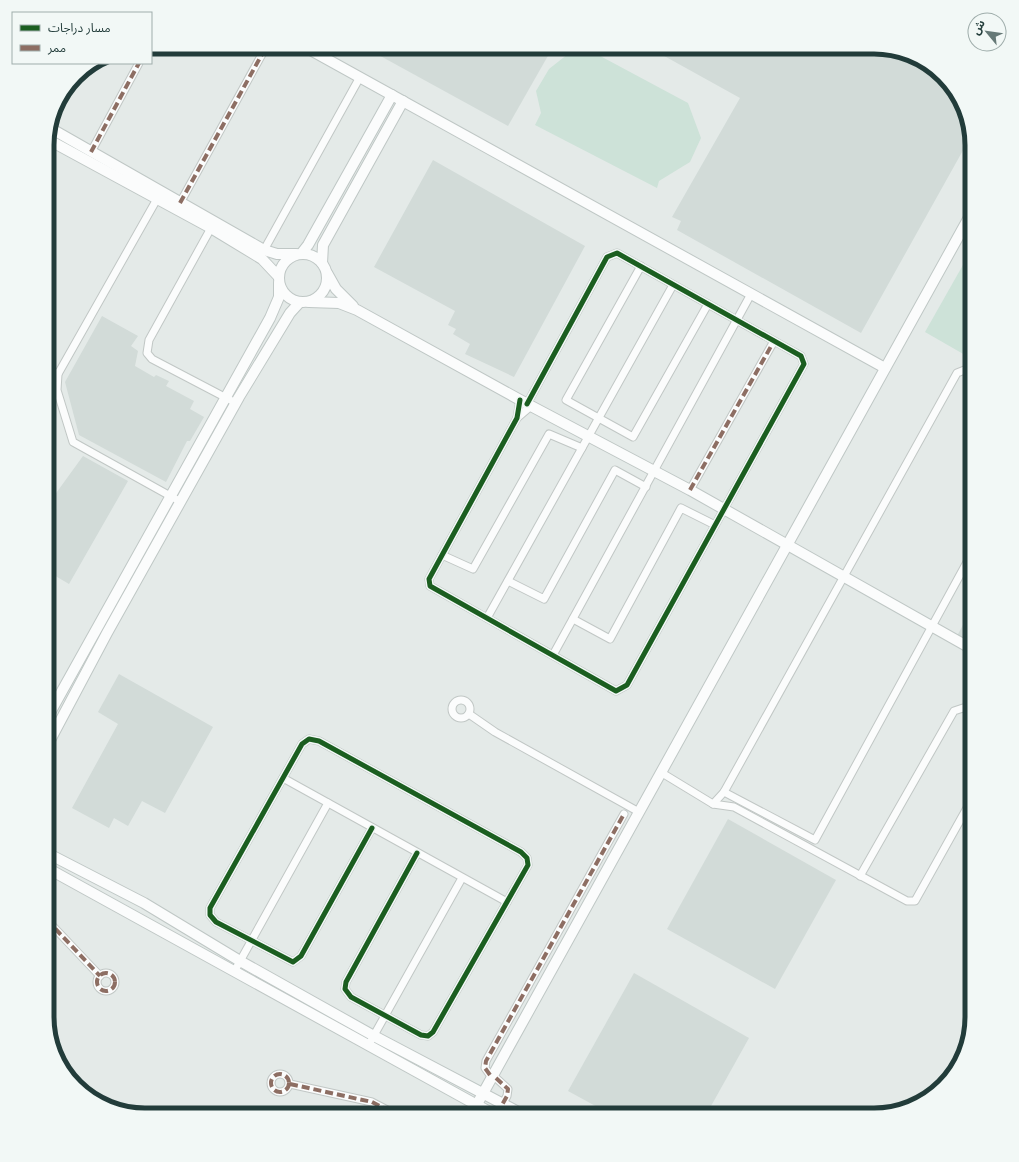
<svg xmlns="http://www.w3.org/2000/svg" width="1019" height="1162" viewBox="0 0 1019 1162" font-family="'Nunito Sans','Noto Sans Arabic',sans-serif">
<style>
.built{fill:#d2dbd8}
.green{fill:#cde2d8}
.lines{fill:none;stroke-linecap:round;stroke-linejoin:round}
.street-casing{stroke:#c1c7c5;stroke-width:9}
.secondary-casing{stroke:#bfc7c5;stroke-width:12}
.street{stroke:#fbfcfc;stroke-width:7}
.secondary{stroke:#fbfcfc;stroke-width:10}
.quiet{stroke:#8d6e63;stroke-width:4;stroke-dasharray:8 4;stroke-linecap:butt}
.cycleway-casing{stroke:#f2f8f6;stroke-width:8}
.cycleway{stroke:#1b5e20;stroke-width:5}
.rim{fill:none;stroke:#223c3a;stroke-width:5}
</style>
<rect width="100%" height="100%" fill="#e4eae8"/>
<g class="built">
<path d="M364,47H553L508,126Z"/>
<path d="M648,47H880L923,60L952,86L967,114L971,136L861,333L677,230L681,221L672,217L740,98Z"/>
<path d="M433,160L585,246L514,377L465,354L470,344L453,334L456,329L448,325L455,311L374,267Z"/>
<path d="M102,316L138,336L131,346L138,351L135,366L154,377L156,375L169,381L166,386L194,401L190,409L204,417L190,441H187L166,482L79,435L65,382Z"/>
<path d="M83,456L128,481L69,584L47,571V492L54,496Z"/>
<path d="M972,608V644L957,636Z"/>
<path d="M119,674L213,727L165,813L142,801L128,826L114,818L109,828L72,808L118,724L98,712Z"/>
<path d="M728,819L836,880L775,989L667,929Z"/>
<path d="M634,973L749,1038L706,1115H612L568,1091Z"/>
</g>
<g class="green">
<path d="M589,50L688,103L701,138L690,162L659,181L657,188L535,125L541,113L536,91L549,69L568,54Z"/>
<path d="M972,249V359L925,332Z"/>
</g>
<g class="lines">
<defs>
<g id="street">
<path d="M91,152L139,63"/>
<path d="M157,199L58,374L57,390L73,442L181,502"/>
<path d="M180,203L266,47"/>
<path d="M211,228L149,340L147,353L152,359L236,403"/>
<path d="M264,250L360,77"/>
<path d="M641,266L566,400L633,437L708,304"/>
<path d="M47,369L58,374"/>
<path d="M520,400L517,418L429,579L430,586L616,691L627,685L804,364L801,356L617,253L607,257L527,404"/>
<path d="M517,418L531,406"/>
<path d="M690,490L774,341"/>
<path d="M442,555L473,569L549,434L582,448"/>
<path d="M508,581L544,599L615,470L646,487"/>
<path d="M487,618L673,285"/>
<path d="M573,619L610,639L681,508L715,525"/>
<path d="M553,655L751,294"/>
<circle cx="461" cy="709" r="9"/>
<path d="M469,714L495,732L639,812"/>
<path d="M662,773L713,804L734,807L907,901H915L972,799"/>
<path d="M283,778L507,902"/>
<path d="M724,792L815,840L972,553"/>
<path d="M713,804L724,792L957,373L972,367"/>
<path d="M372,828L301,956L293,962L216,922L210,915V908L302,744L309,739L319,741L521,852L527,858L528,865L433,1032L428,1036L421,1035L351,997L345,989L346,982L417,853"/>
<path d="M860,876L954,711L963,708L972,713"/>
<path d="M47,920L100,976"/>
<path d="M234,972L328,803"/>
<circle cx="106" cy="982" r="9"/>
<path d="M368,1046L462,878"/>
<circle cx="280" cy="1083" r="9"/>
<path d="M490,1075L485,1068L486,1061L624,814"/>
<path d="M496,1078L508,1089L507,1096L502,1105"/>
<path d="M290,1084L372,1102L397,1115"/>
</g>
<g id="secondary">
<path d="M305,47L885,368"/>
<path d="M50,128L264,250L277,254H296"/>
<path d="M47,139L211,228L262,259L278,276"/>
<circle cx="303" cy="278" r="24"/>
<path d="M301,254L308,245L392,95"/>
<path d="M322,263L323,245L403,101"/>
<path d="M327,273L336,289L353,306"/>
<path d="M309,302L339,303L357,310L531,406L690,490L972,649"/>
<path d="M47,718L270,318L279,297V283"/>
<path d="M47,746L107,633L239,397L290,313L300,302"/>
<path d="M47,853L144,903L240,961L374,1036L524,1115"/>
<path d="M47,868L495,1115"/>
<path d="M471,1115L972,212"/>
</g>
</defs>
<use href="#street" class="street-casing"/>
<use href="#secondary" class="secondary-casing"/>
<use href="#street" class="street"/>
<use href="#secondary" class="secondary"/>
<g class="quiet">
<path d="M91,152L139,63"/>
<path d="M180,203L266,47"/>
<path d="M690,490L774,341"/>
<path d="M47,920L100,976"/>
<circle cx="106" cy="982" r="9"/>
<circle cx="280" cy="1083" r="9"/>
<path d="M490,1075L485,1068L486,1061L624,814"/>
<path d="M496,1078L508,1089L507,1096L502,1105"/>
<path d="M290,1084L372,1102L397,1115"/>
</g>
<defs>
<g id="cycleway">
<path d="M520,400L517,418L429,579L430,586L616,691L627,685L804,364L801,356L617,253L607,257L527,404"/>
<path d="M372,828L301,956L293,962L216,922L210,915V908L302,744L309,739L319,741L521,852L527,858L528,865L433,1032L428,1036L421,1035L351,997L345,989L346,982L417,853"/>
</g>
</defs>
<use href="#cycleway" class="cycleway-casing"/>
<use href="#cycleway" class="cycleway"/>
</g>
<path d="M0 0H1019V1162H0ZM145 54H874A91 91 0 0 1 965 145V1017A91 91 0 0 1 874 1108H145A91 91 0 0 1 54 1017V145A91 91 0 0 1 145 54Z" fill="#f2f8f6" fill-rule="evenodd"/>
<path class="rim" d="M145 54H874A91 91 0 0 1 965 145V1017A91 91 0 0 1 874 1108H145A91 91 0 0 1 54 1017V145A91 91 0 0 1 145 54Z"/>
<rect x="12" y="12" width="140" height="52" fill="#f2f8f6" stroke="#9fadab"/>
<rect x="20" y="25" width="20" height="6" fill="#1b5e20" stroke="#9fadab"/>
<text x="48" y="32" font-size="12" fill="#223c3a">مسار دراجات</text>
<rect x="20" y="45" width="20" height="6" fill="#8d6e63" stroke="#9fadab"/>
<text x="48" y="52" font-size="12" fill="#223c3a">ممر</text>
<g transform="translate(987 32) rotate(299)"><circle r="19" fill="#f2f8f6" stroke="#9fadab"/>
<path d="M0-3L7 15L0 10L-7 15Z" fill="#667977"/>
<text y="-6" font-size="11" font-weight="bold" text-anchor="middle" fill="#223c3a">ش</text>
</g>
</svg>
